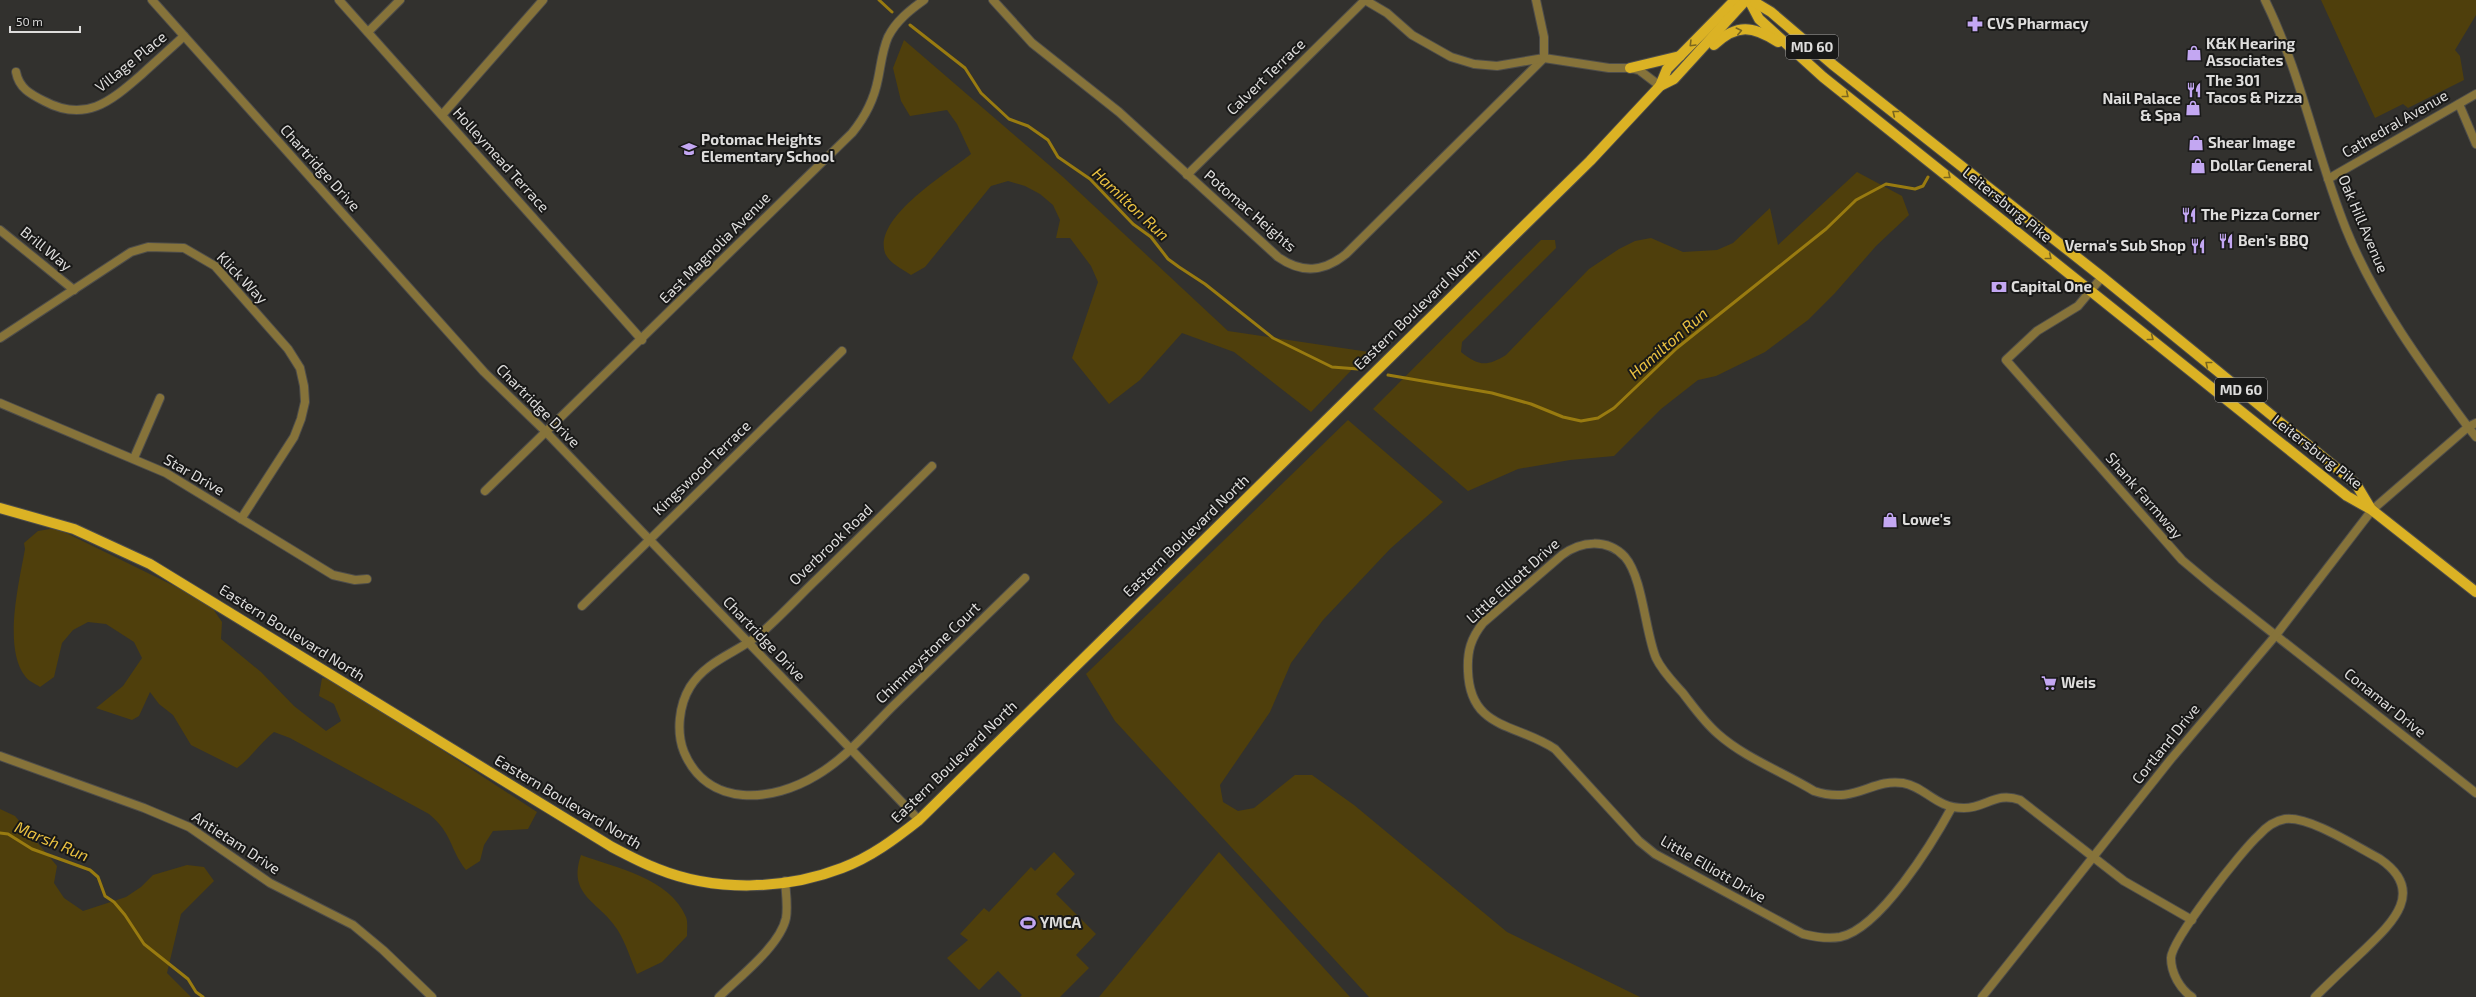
<svg xmlns="http://www.w3.org/2000/svg" width="2476" height="997" viewBox="0 0 2476 997" font-family="'Exo 2',sans-serif">
<style>
.green{fill:#4f3f0c}
.lines{fill:none;stroke-linecap:round;stroke-linejoin:round}
.stream{stroke:#997b10;stroke-width:3}
.minor-casing{stroke:#4e4d4a;stroke-width:10}
.tertiary-casing{stroke:#4e4d4a;stroke-width:10}
.primary-casing{stroke:#4e4d4a;stroke-width:12}
.minor{stroke:#86733a;stroke-width:8}
.tertiary{stroke:#86733a;stroke-width:8}
.primary{stroke:#dbb224;stroke-width:10}
.oneway{stroke:#7a661e}
.labels{text-anchor:middle;stroke-width:4;stroke-linejoin:round;paint-order:stroke}
.shield{fill:#191918;stroke:#a3a2a1;stroke-width:1}
.shield-label{font-size:14px;font-weight:bold;fill:#dedddc}
.poi-label{font-size:15px;font-weight:bold;fill:#dedddc;stroke:#191918;text-anchor:start}
.street-label{font-size:15px;fill:#dedddc;stroke:#191918}
.water-label{font-size:16px;font-style:italic;fill:#ebc241;stroke:#191918}
</style>
<rect width="100%" height="100%" fill="#32312e"/>
<g class="green">
<path d="M2321,0H2476V15L2455,50L2460,56L2464,80L2408,108L2403,104L2375,118Z"/>
<path d="M904,40L1063,177L1228,331L1369,352L1311,412L1234,352L1182,333L1140,380L1109,404L1072,358L1098,282L1091,266L1070,238H1056L1060,220L1053,205L1040,194L1025,186L1008,181L991,186L925,267L911,275C902,269 889,263 885,253C873,217 948,173 971,154L957,124L947,110L910,116L901,101L893,68Z"/>
<path d="M1857,172L1902,196L1909,215L1876,246L1835,293L1808,320L1765,352L1716,376L1698,380L1661,409L1614,456L1570,460L1518,469L1468,491L1373,409L1541,240H1555L1556,248L1462,342L1461,352C1479,366 1486,367 1506,355L1589,269L1619,249L1635,241L1651,238L1683,252L1717,250L1733,243L1770,208L1778,245Z"/>
<path d="M1348,420L1443,502L1390,549L1323,620L1291,663L1270,712L1220,785L1223,802L1238,811L1254,808L1295,775H1312L1354,805L1507,932L1640,997H1369L1115,721L1086,674Z"/>
<path d="M56,528L209,603L222,622L221,639L261,672L294,706L326,731L341,721L334,704L319,696L322,678L340,680L350,690L537,812L528,829L493,831L484,845L480,861L466,870C449,848 453,834 429,814L290,738L274,732C260,743 252,757 237,768L191,745L173,715L159,704L150,692L139,716L132,720L96,708L123,686L142,658L134,642L106,624L88,622L73,630L62,643L54,677L40,687C36,684 28,681 25,676C3,647 19,583 25,549L24,543L38,531Z"/>
<path d="M0,809L15,816L57,866L54,883L64,898L83,911L126,897L141,887L153,875L187,865L204,867L214,881L181,914L167,973L191,997H0Z"/>
<path d="M1054,852L1075,874L1056,894L1096,934L1076,955L1089,968L1060,997H1020L1022,995L998,971L979,990L947,958L968,940L960,934L984,908L989,912L1031,867L1035,871Z"/>
<path d="M1219,852L1350,997H1099Z"/>
<path d="M581,855C616,868 670,878 686,917C688,922 687,930 687,936L662,962L637,974C630,958 626,943 617,929C599,901 567,896 581,855Z"/>
</g>
<g class="lines">
<g class="stream">
<path d="M879,0L892,12"/>
<path d="M910,25L965,68L981,93L1009,119L1028,126L1048,140L1058,157L1090,179L1133,224L1151,237L1168,259L1179,267L1205,284L1273,338L1332,367L1358,369"/>
<path d="M1388,375L1492,393L1531,404L1563,417L1581,421L1598,418L1614,408L1677,348L1826,229L1856,200L1886,184L1915,189L1923,186L1928,177"/>
<path d="M0,833L8,834L32,849L90,870L98,877L105,896L114,902L125,915L144,944L188,979L196,992L203,997"/>
</g>
<defs>
<g id="minor">
<path d="M152,0L484,372L546,432L919,820"/>
<path d="M339,0L642,340"/>
<path d="M993,0L1032,43L1119,112L1278,257C1302,274 1324,272 1346,254L1544,58"/>
<path d="M1365,0L1387,13L1412,35L1451,57L1474,64L1497,66L1544,58L1609,68H1630L1639,70L1660,86"/>
<path d="M1536,0L1544,37V58"/>
<path d="M368,32L400,0"/>
<path d="M16,72C19,88 30,94 44,101C85,123 110,102 141,75C155,62 170,49 184,36"/>
<path d="M2459,104L2476,144"/>
<path d="M442,115L543,0"/>
<path d="M1187,175L1365,0"/>
<path d="M2328,179L2476,94"/>
<path d="M0,230L74,290"/>
<path d="M2102,277L2078,306L2037,331L2006,360L2182,560L2213,586L2476,793"/>
<path d="M0,338L131,252L148,247L184,248L215,266L288,349L300,368L304,386L305,402L301,419L294,437L241,519"/>
<path d="M0,403L166,473L333,575L355,580L367,579"/>
<path d="M2476,423L2468,427L2476,437"/>
<path d="M134,458L160,398"/>
<path d="M932,466C894,503 856,541 818,578C799,596 780,617 760,634C737,653 707,660 690,687C679,705 676,732 684,752C708,809 773,802 817,775C846,758 869,730 892,707C936,664 981,621 1025,578"/>
<path d="M485,491L852,133C865,117 874,100 878,79C881,65 882,51 888,37C896,21 910,10 924,0"/>
<path d="M582,606L842,351"/>
<path d="M0,756L144,808L189,827L270,883L353,925L383,950L432,997"/>
<path d="M1952,807C1933,842 1880,929 1840,937C1828,939 1815,937 1803,934L1655,854L1639,841L1555,749C1516,723 1470,730 1468,671C1467,651 1471,638 1483,623L1562,555C1581,541 1607,538 1625,557C1643,578 1645,632 1656,658C1662,671 1673,682 1682,692C1693,706 1704,722 1718,734C1745,758 1783,772 1814,791C1856,805 1871,778 1903,783C1926,787 1935,808 1964,808C1986,808 1996,791 2020,800L2124,881L2192,920"/>
<path d="M1982,997L2171,759L2276,635L2372,510"/>
<path d="M2192,997C2180,989 2171,973 2171,958C2172,939 2242,850 2259,835C2266,827 2274,821 2285,819C2310,816 2357,847 2380,859C2428,892 2390,925 2362,952C2346,967 2330,982 2315,997"/>
</g>
<g id="tertiary">
<path d="M2265,0C2301,73 2316,154 2346,229C2375,301 2422,365 2468,427L2372,510"/>
<path d="M719,997C739,977 780,946 786,918C788,906 786,894 785,881"/>
</g>
<g id="primary">
<path d="M1749,0L1759,19L1823,77L2347,496L2372,510L2476,592"/>
<path d="M1751,0L1771,12L1832,64L2102,277L2356,484L2371,509"/>
<path d="M1714,45C1737,23 1753,26 1778,42"/>
<path d="M1630,68L1680,56"/>
<path d="M1660,86L1667,69L1731,4L1742,0"/>
<path d="M0,508L74,529L150,564L612,847C627,855 642,863 658,869C715,892 785,890 842,868C871,857 895,839 919,820L1590,161L1660,86L1674,79L1746,0"/>
</g>
</defs>
<use href="#minor" class="minor-casing"/>
<use href="#tertiary" class="tertiary-casing"/>
<use href="#primary" class="primary-casing"/>
<use href="#minor" class="minor"/>
<use href="#tertiary" class="tertiary"/>
<use href="#primary" class="primary"/>
</g>
<defs><path id="oneway-chevron" d="M-2-3.5L2.5 0L-2 3.5" fill="none" stroke-width="1.6" stroke-linecap="round" stroke-linejoin="round"/></defs>
<g class="oneway">
<use href="#oneway-chevron" transform="translate(1739 31) rotate(-13)"/>
<use href="#oneway-chevron" transform="translate(1692 44) rotate(135)"/>
<use href="#oneway-chevron" transform="translate(1846 95) rotate(39)"/>
<use href="#oneway-chevron" transform="translate(1895 113) rotate(-142)"/>
<use href="#oneway-chevron" transform="translate(1948 176) rotate(39)"/>
<use href="#oneway-chevron" transform="translate(2049 257) rotate(39)"/>
<use href="#oneway-chevron" transform="translate(2151 338) rotate(38)"/>
<use href="#oneway-chevron" transform="translate(2208 364) rotate(-141)"/>
</g>
<defs>
<symbol id="pharmacy-bare" viewBox="-9 -9 18 18"><path d="M-2-6h4v4h4v4h-4v4h-4v-4h-4v-4h4Z" fill="#c3a7f2" stroke="#191918" stroke-width="2.5" paint-order="stroke"/></symbol>
<symbol id="shop-bare" viewBox="-9 -9 18 18"><path d="M-5-2.5h2.3a2.7 3.5 0 0 1 5.4 0H5L5.5 6h-11ZM-1.5-2.5h3a1.5 2.3 0 0 0-3 0Z" fill="#c3a7f2" stroke="#191918" stroke-width="2.5" paint-order="stroke"/></symbol>
<symbol id="restaurant-bare" viewBox="-9 -9 18 18"><path d="M-5-6h1v4h1v-4h1v4h1v-4h1v5L-1.5 .5V6h-2V.5L-5-1ZM5-6V6H3V1.5H1.5Q1.5-4 5-6Z" fill="#c3a7f2" stroke="#191918" stroke-width="2.5" paint-order="stroke"/></symbol>
<symbol id="school-bare" viewBox="-9 -9 18 18"><path d="M0-5L7-2L0 1L-7-2ZM-4 1L0 2.5L4 1V4Q0 6-4 4Z" fill="#c3a7f2" stroke="#191918" stroke-width="2.5" paint-order="stroke"/></symbol>
<symbol id="bank-bare" viewBox="-9 -9 18 18"><path d="M-6-4H6V4H-6ZM0-2.3a2.3 2.3 0 1 0 0 4.6a2.3 2.3 0 1 0 0-4.6Z" fill="#c3a7f2" stroke="#191918" stroke-width="2.5" paint-order="stroke"/></symbol>
<symbol id="supermarket-bare" viewBox="-9 -9 18 18"><path d="M-6-5.5h2.5l.6 2H6L4.5 2H-2.5L-4.4-4H-6ZM-1.5 3.2a1.3 1.3 0 1 0 .1 0ZM3 3.2a1.3 1.3 0 1 0 .1 0Z" fill="#c3a7f2" stroke="#191918" stroke-width="2.5" paint-order="stroke"/></symbol>
<symbol id="stadium-bare" viewBox="-9 -9 18 18"><path d="M0-5a6.5 5 0 1 0 0 10a6.5 5 0 1 0 0-10ZM-3.5-1.8h7v3.6h-7Z" fill="#c3a7f2" stroke="#191918" stroke-width="2.5" paint-order="stroke"/></symbol>
</defs>
<g fill-rule="evenodd">
<use href="#pharmacy-bare" x="1964" y="13" width="22" height="22"/>
<use href="#shop-bare" x="2183" y="42" width="22" height="22"/>
<use href="#restaurant-bare" x="2183" y="79" width="22" height="22"/>
<use href="#shop-bare" x="2182" y="97" width="22" height="22"/>
<use href="#shop-bare" x="2185" y="132" width="22" height="22"/>
<use href="#school-bare" x="678" y="138" width="22" height="22"/>
<use href="#shop-bare" x="2187" y="155" width="22" height="22"/>
<use href="#restaurant-bare" x="2178" y="204" width="22" height="22"/>
<use href="#restaurant-bare" x="2215" y="230" width="22" height="22"/>
<use href="#restaurant-bare" x="2187" y="235" width="22" height="22"/>
<use href="#bank-bare" x="1988" y="276" width="22" height="22"/>
<use href="#shop-bare" x="1879" y="509" width="22" height="22"/>
<use href="#supermarket-bare" x="2038" y="672" width="22" height="22"/>
<use href="#stadium-bare" x="1017" y="912" width="22" height="22"/>
</g>
<g class="labels">
<g class="shield">
<rect x="1786" y="35" width="52" height="24" rx="3"/>
<rect x="2215" y="378" width="52" height="24" rx="3"/>
</g>
<g class="shield-label">
<text x="1812" y="52">MD 60</text>
<text x="2241" y="395">MD 60</text>
</g>
<g class="poi-label">
<text x="1987" y="29">CVS Pharmacy</text>
<text x="2206" y="49">K&amp;K Hearing<tspan x="2206" dy="17">Associates</tspan></text>
<text x="2206" y="86">The 301<tspan x="2206" dy="17">Tacos &amp; Pizza</tspan></text>
<text x="2181" y="104" text-anchor="end">Nail Palace<tspan x="2181" dy="17">&amp; Spa</tspan></text>
<text x="701" y="145">Potomac Heights<tspan x="701" dy="17">Elementary School</tspan></text>
<text x="2208" y="148">Shear Image</text>
<text x="2210" y="171">Dollar General</text>
<text x="2201" y="220">The Pizza Corner</text>
<text x="2238" y="246">Ben's BBQ</text>
<text x="2186" y="251" text-anchor="end">Verna's Sub Shop</text>
<text x="2011" y="292">Capital One</text>
<text x="1902" y="525">Lowe's</text>
<text x="2061" y="688">Weis</text>
<text x="1040" y="928">YMCA</text>
</g>
<g class="street-label">
<text transform="translate(131 62) rotate(-39)" y="5">Village Place</text>
<text transform="translate(1266 77) rotate(-44)" y="5">Calvert Terrace</text>
<text transform="translate(2395 124) rotate(-30)" y="5">Cathedral Avenue</text>
<text transform="translate(501 160) rotate(48)" y="5">Holleymead Terrace</text>
<text transform="translate(320 168) rotate(48)" y="5">Chartridge Drive</text>
<text transform="translate(2007 205) rotate(39)" y="5">Leitersburg Pike</text>
<text transform="translate(1250 211) rotate(41)" y="5">Potomac Heights</text>
<text transform="translate(2363 224) rotate(67)" y="5">Oak Hill Avenue</text>
<text transform="translate(715 248) rotate(-45)" y="5">East Magnolia Avenue</text>
<text transform="translate(46 249) rotate(39)" y="5">Brill Way</text>
<text transform="translate(242 278) rotate(46)" y="5">Klick Way</text>
<text transform="translate(1417 309) rotate(-44)" y="5">Eastern Boulevard North</text>
<text transform="translate(538 406) rotate(45)" y="5">Chartridge Drive</text>
<text transform="translate(2317 452) rotate(38)" y="5">Leitersburg Pike</text>
<text transform="translate(702 468) rotate(-44)" y="5">Kingswood Terrace</text>
<text transform="translate(194 475) rotate(30)" y="5">Star Drive</text>
<text transform="translate(2144 496) rotate(49)" y="5">Shank Farmway</text>
<text transform="translate(1186 536) rotate(-44)" y="5">Eastern Boulevard North</text>
<text transform="translate(831 545) rotate(-44)" y="5">Overbrook Road</text>
<text transform="translate(1513 581) rotate(-42)" y="5">Little Elliott Drive</text>
<text transform="translate(292 633) rotate(32)" y="5">Eastern Boulevard North</text>
<text transform="translate(764 639) rotate(46)" y="5">Chartridge Drive</text>
<text transform="translate(928 653) rotate(-44)" y="5">Chimneystone Court</text>
<text transform="translate(2385 703) rotate(39)" y="5">Conamar Drive</text>
<text transform="translate(2166 744) rotate(-51)" y="5">Cortland Drive</text>
<text transform="translate(954 762) rotate(-44)" y="5">Eastern Boulevard North</text>
<text transform="translate(568 802) rotate(31)" y="5">Eastern Boulevard North</text>
<text transform="translate(236 843) rotate(33)" y="5">Antietam Drive</text>
<text transform="translate(1713 869) rotate(30)" y="5">Little Elliott Drive</text>
</g>
<g class="water-label">
<text transform="translate(1131 204) rotate(43)" y="6">Hamilton Run</text>
<text transform="translate(1668 343) rotate(-41)" y="6">Hamilton Run</text>
<text transform="translate(52 841) rotate(23)" y="6">Marsh Run</text>
</g>
</g>
<path d="M10 26v6h70v-6" fill="none" stroke="#dedddc" stroke-width="2"/>
<text x="16" y="26" font-size="12" fill="#dedddc" stroke="#191918" stroke-width="3" paint-order="stroke">50 m</text>
</svg>
